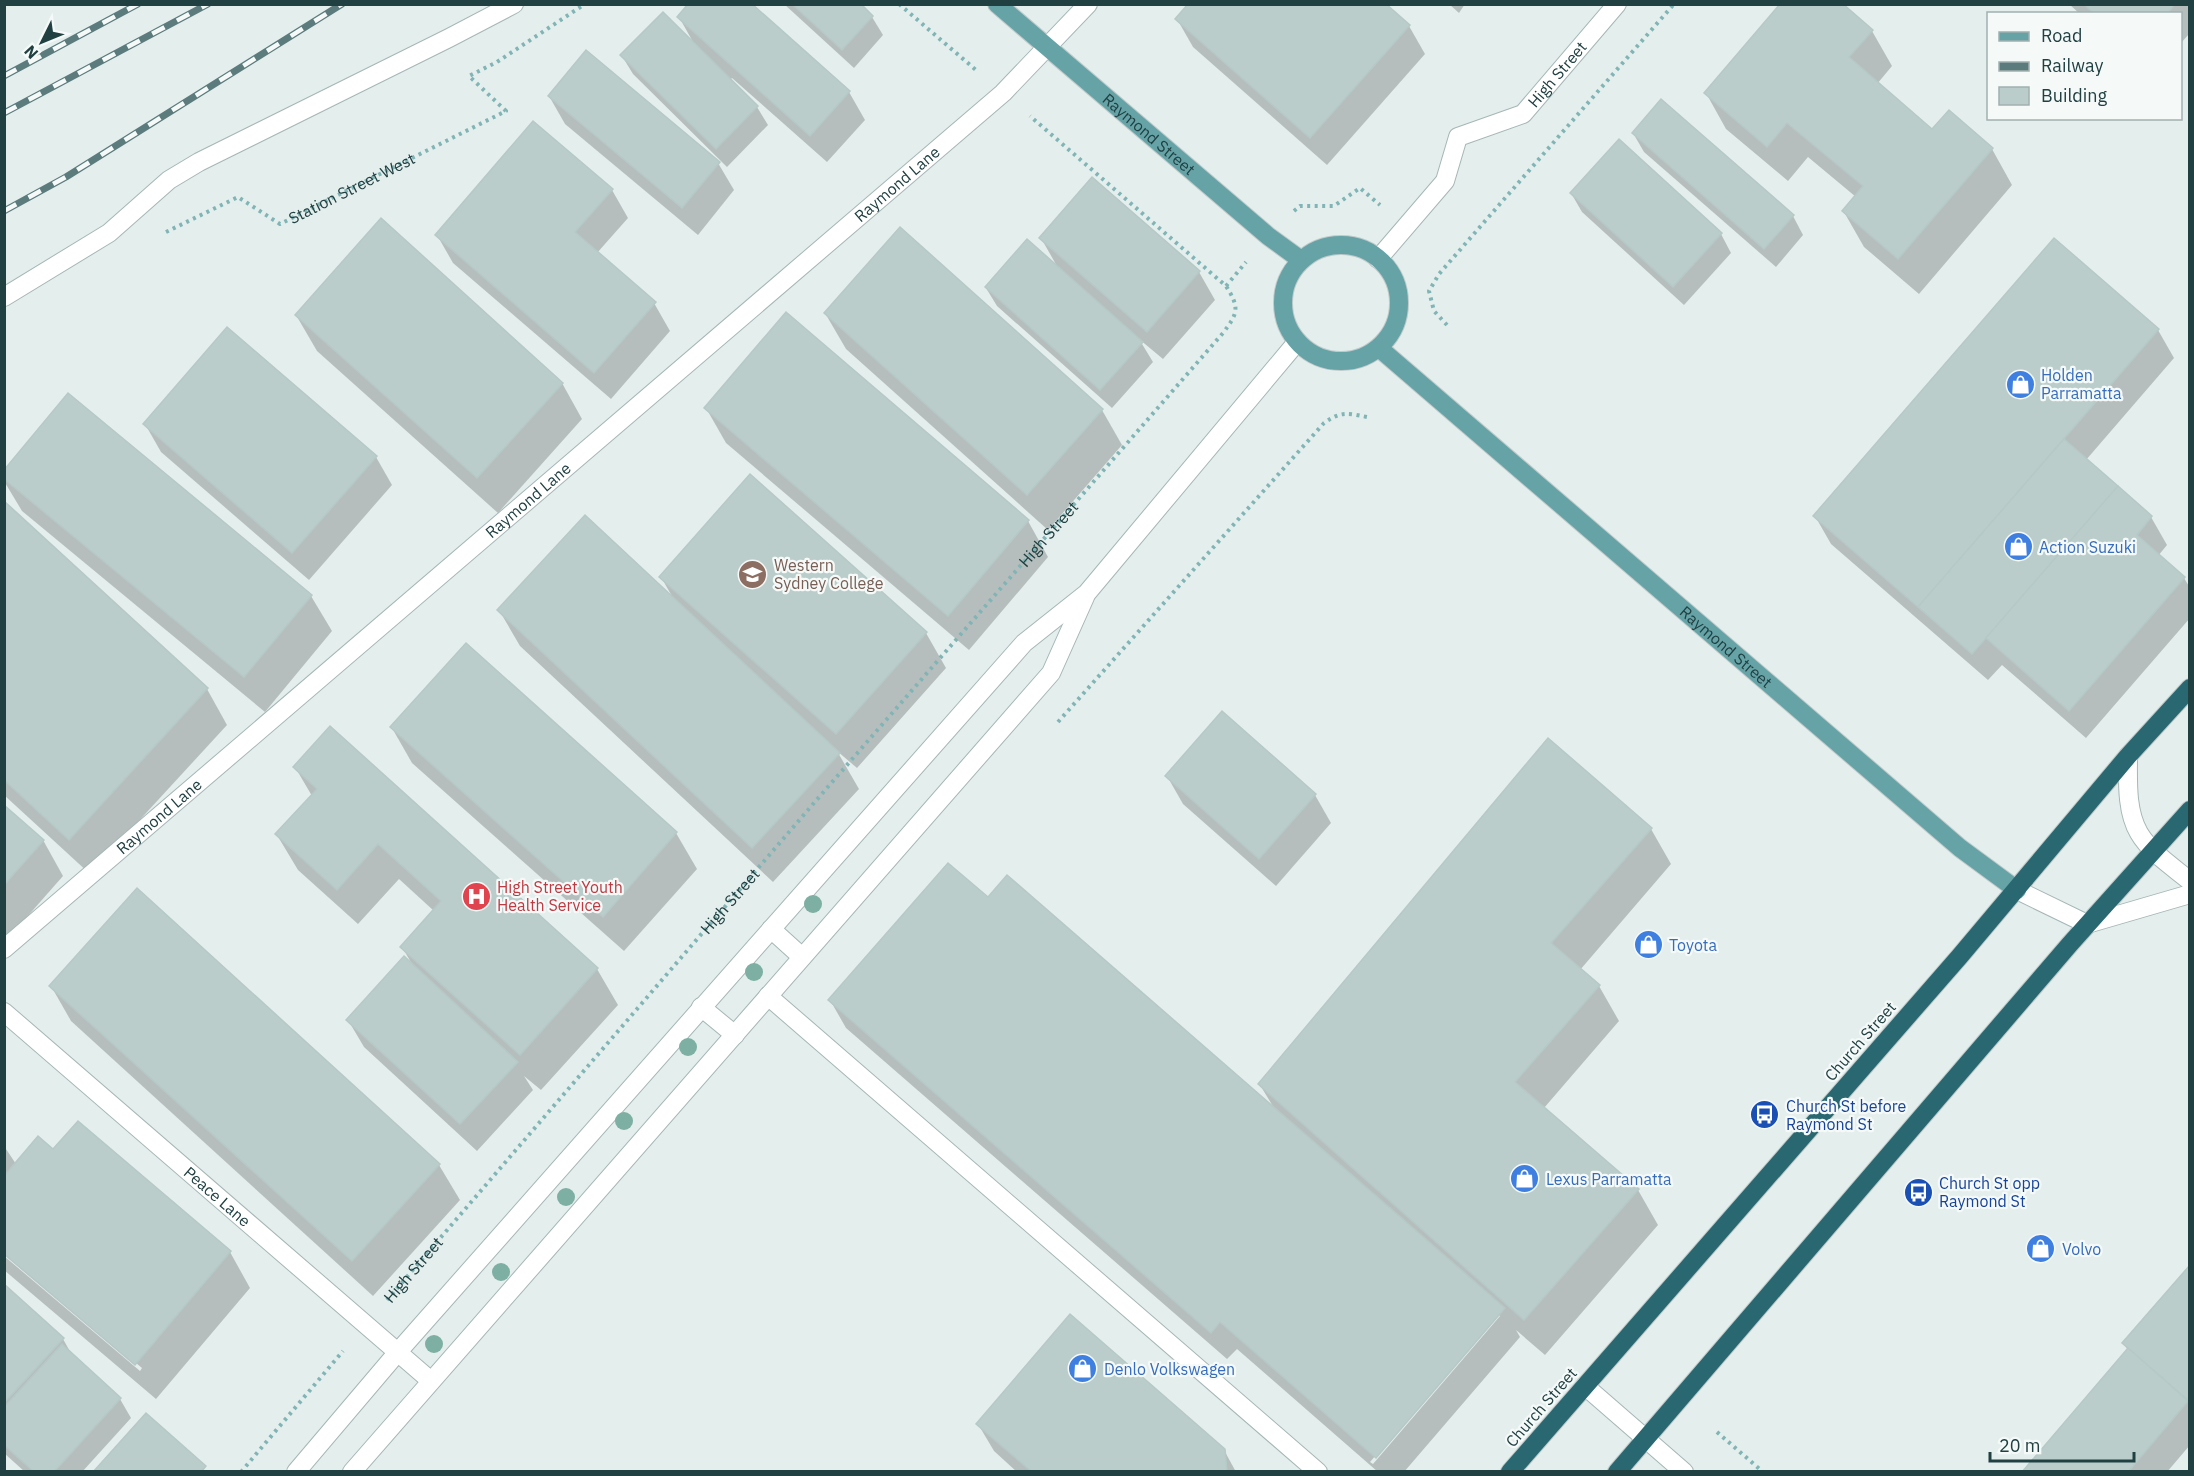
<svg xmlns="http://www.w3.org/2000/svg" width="2194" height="1476" viewBox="0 0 2194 1476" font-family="'IBM Plex Sans',sans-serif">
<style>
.shadow{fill:#0003;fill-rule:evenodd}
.building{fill:#bbcdca;stroke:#b5c9c7;stroke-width:1.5}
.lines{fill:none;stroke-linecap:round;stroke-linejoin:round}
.minor-casing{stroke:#a6b6b6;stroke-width:20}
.major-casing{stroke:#c1caca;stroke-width:20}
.highway-casing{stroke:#c1caca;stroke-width:20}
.path{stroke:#81b4b5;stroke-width:4;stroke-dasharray:3 4.5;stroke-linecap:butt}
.minor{stroke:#fff;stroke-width:18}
.major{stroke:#65a3a7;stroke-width:18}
.highway{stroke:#2a6871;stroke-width:18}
.rail-casing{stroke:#5c7b7d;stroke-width:7}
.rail{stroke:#f5faf9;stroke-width:4.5;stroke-dasharray:14;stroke-linecap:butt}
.tree{fill:#7dafa2}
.labels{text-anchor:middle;stroke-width:4.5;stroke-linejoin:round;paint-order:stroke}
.street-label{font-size:16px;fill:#214042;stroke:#f5faf9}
.shop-label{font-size:16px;fill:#366cbe;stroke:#f5faf9;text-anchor:start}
.education-label{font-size:16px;fill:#785e54;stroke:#f5faf9;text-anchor:start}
.health-label{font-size:16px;fill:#be3a42;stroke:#f5faf9;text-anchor:start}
.transit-label{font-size:16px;fill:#164399;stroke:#f5faf9;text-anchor:start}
</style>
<rect width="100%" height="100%" fill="#e4eeed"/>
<g class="shadow">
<path d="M784,4H859L872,17L883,35L854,68Z"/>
<path d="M1449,4H1465L1459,13Z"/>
<path d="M2069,4H2190V33L2180,44V14H2080Z"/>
<path d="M679,17L849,92L865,120L827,162L732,78L730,80L757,107L768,125L727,167L633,74L622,56L693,42Z"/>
<path d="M1177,19L1409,26L1425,54L1327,165L1193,47Z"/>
<path d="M1872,31L1892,66L1877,84L1932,131L1992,149L2012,185L1919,294L1864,247L1844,212L1856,197L1808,157L1788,181L1726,129L1706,93Z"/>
<path d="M549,96L718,163L734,190L698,235L565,124Z"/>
<path d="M1633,133L1793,216L1803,235L1776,267L1644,152Z"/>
<path d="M612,190L628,218L597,253L654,303L670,331L611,399L453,263L437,235Z"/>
<path d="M1571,193L1721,234L1731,253L1684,305L1582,212Z"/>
<path d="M1041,238L1199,272L1215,300L1163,359L1139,339L1153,362L1112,408L997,306L986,288L1058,268Z"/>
<path d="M2054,240L2158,330L2174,358L2086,460L2151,517L2167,545L2158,556L2184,578L2190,588V618L2086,738L2002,665L1988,680L1831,544L1815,516Z"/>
<path d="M825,313L1102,410L1122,445L1048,530L846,349Z"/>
<path d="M296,315L562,383L582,419L498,513L317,351Z"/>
<path d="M706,408L1028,521L1048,557L969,650L726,443Z"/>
<path d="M145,424L376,457L392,485L309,580L161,452Z"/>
<path d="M4,473L311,596L332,631L265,712L22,511L4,481Z"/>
<path d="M4,503L207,689L227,725L90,874L4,795Z"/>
<path d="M661,577L926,633L946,668L857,768L837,751L859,789L773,882L520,646L499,610L673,598Z"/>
<path d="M466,645L676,833L697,869L624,951L412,763L392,728Z"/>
<path d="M331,728L597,969L618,1005L541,1090L524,1076L533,1090L477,1151L364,1047L348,1020L412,964L402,947L434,911L399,879L358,924L298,870L277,835L312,796L295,767Z"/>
<path d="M1167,776L1315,795L1331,823L1276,886L1183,804Z"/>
<path d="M4,807L43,840L63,876L4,943Z"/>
<path d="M1651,829L1671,864L1580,970L1599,986L1619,1021L1544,1108L1638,1190L1658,1225L1545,1355L1516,1330L1520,1337L1404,1472H1378L1237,1349L1227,1359L846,1028L830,1000L988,900L1274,1108L1260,1085ZM1498,1314L1500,1316L1373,1464L1370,1462Z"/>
<path d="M51,986L439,1165L460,1200L373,1296L71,1021Z"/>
<path d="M4,1146L16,1164L54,1151L230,1252L250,1288L156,1399L4,1270V1256L140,1371L142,1368L4,1252Z"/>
<path d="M2190,1267V1445L2167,1472H2024L2128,1351L2124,1343Z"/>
<path d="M5,1287L63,1339L72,1355L120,1399L131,1418L82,1472H25L4,1453Z"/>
<path d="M978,1424L1224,1450L1236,1472H1017L994,1451Z"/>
</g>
<g class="building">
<path d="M688,4H752L850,91L810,136L677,17Z"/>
<path d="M792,4H861L873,16L842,50Z"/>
<path d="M1188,4H1386L1410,25L1310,138L1175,19Z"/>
<path d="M1780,4H1843L1873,30L1849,57L1932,129L1949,110L1993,148L1898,259L1842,211L1863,186L1787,123L1767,147L1704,93Z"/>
<path d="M2084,4H2175L2167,14H2094Z"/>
<path d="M663,12L758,106L716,149L620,55Z"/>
<path d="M586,50L720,162L682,208L548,96Z"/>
<path d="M1661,99L1794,215L1764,249L1632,133Z"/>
<path d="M533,121L613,189L575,232L656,302L594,373L435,235Z"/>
<path d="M1619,139L1722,233L1673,287L1570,193Z"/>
<path d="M1092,177L1200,271L1147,332L1039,238Z"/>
<path d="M381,218L563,383L477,478L295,315Z"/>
<path d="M900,227L1103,409L1027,495L824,313Z"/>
<path d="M2054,238L2159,329L1918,607L1813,516Z"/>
<path d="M1027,239L1143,342L1100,390L985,287Z"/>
<path d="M786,312L1029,520L948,616L704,408Z"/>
<path d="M227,327L377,456L292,553L143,424Z"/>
<path d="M68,393L312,595L244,677L4,479V470Z"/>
<path d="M2064,439L2118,486L1972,654L1918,607Z"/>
<path d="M750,474L927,632L836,734L659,577Z"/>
<path d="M2118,486L2152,516L2137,535L2185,577L2069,711L1986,638Z"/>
<path d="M4,501L208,688L69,840L4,780Z"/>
<path d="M585,515L840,753L752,848L497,610Z"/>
<path d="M466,643L677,832L603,917L390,727Z"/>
<path d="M1222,711L1316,794L1259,859L1165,776Z"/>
<path d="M330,726L598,968L520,1055L400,947L441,901L378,844L337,890L275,834L317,789L293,767Z"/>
<path d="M1548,738L1652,828L1551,943L1600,985L1515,1082L1639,1189L1524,1320L1258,1084Z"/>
<path d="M4,805L44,840L4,885Z"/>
<path d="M948,863L988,897L1007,875L1505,1308L1376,1458L1220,1322L1211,1333L828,1000Z"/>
<path d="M137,888L440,1164L352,1261L49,986Z"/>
<path d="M404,956L518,1062L460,1124L346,1020Z"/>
<path d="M78,1121L231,1251L135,1365L4,1254V1176L38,1136L53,1149Z"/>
<path d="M2190,1265V1402L2122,1343Z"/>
<path d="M4,1284L64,1338L4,1403Z"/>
<path d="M1070,1314L1225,1449L1227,1472H1032L976,1424Z"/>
<path d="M62,1344L121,1398L54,1472H34L4,1445V1407Z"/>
<path d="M2128,1348L2188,1401L2128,1472H2022Z"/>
<path d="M146,1413L206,1466L201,1472H93Z"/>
</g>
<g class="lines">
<defs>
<g id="minor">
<path id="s3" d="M1378,259L1445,181L1458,137L1523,114L1617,4"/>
<path d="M4,297L109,233L169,180L199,162L449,38L514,4"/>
<path d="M2128,756C2128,780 2126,811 2139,833C2150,852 2173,867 2190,881"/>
<path d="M2017,890L2087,924L2190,894"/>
<path d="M771,929L802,957"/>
<path id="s4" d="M4,949L1003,93L1088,4"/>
<path d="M768,996L1318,1472"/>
<path d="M701,1007L735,1035"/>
<path id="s5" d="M4,1012L431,1381"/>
<path d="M1585,1386L1684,1472"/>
<path d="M296,1472L397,1353L1024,643L1087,593L1297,342"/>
<path d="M352,1472L1051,673L1085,597"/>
</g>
<g id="major">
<path id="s6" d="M997,4L1268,236L1301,260"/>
<circle cx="1341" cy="303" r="58"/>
<path id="s7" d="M1379,348L1960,848L2017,890"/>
</g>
<g id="highway">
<path d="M1510,1472L1960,956L2128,756L2190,688"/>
<path d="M1617,1472L2070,944L2190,810"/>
</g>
</defs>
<use href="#minor" class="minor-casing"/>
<use href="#major" class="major-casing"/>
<use href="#highway" class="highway-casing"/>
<g class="path">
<path d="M899,4L976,70"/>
<path d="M1294,211L1300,206H1334L1360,188L1380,205"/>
<path id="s1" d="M166,232L238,197L280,224L506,111L469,76L497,62L585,4"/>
<path d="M1226,286L1246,262"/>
<path d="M1447,325L1434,311L1429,291L1439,274L1674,4"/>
<path d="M1058,722L1324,423C1341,411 1347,413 1367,417"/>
<path id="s2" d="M387,1300L820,796L1223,333C1238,313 1240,308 1226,286L1030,116"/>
<path d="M1717,1432L1763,1472"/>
<path d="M241,1472L343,1351"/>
</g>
<use href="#minor" class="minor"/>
<use href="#major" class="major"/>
<use href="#highway" class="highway"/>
<defs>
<g id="rail">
<path d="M4,76L138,4"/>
<path d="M4,113L208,4"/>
<path d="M4,211L66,177L342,4"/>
</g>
</defs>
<use href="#rail" class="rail-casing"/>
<use href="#rail" class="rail"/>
</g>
<g class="tree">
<circle cx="813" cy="904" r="9"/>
<circle cx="754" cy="972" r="9"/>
<circle cx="688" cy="1047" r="9"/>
<circle cx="624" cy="1121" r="9"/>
<circle cx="566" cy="1197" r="9"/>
<circle cx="501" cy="1272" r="9"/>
<circle cx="434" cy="1344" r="9"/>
</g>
<defs>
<symbol id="shop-disc" viewBox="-11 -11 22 22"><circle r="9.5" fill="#3f7fe0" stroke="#f5faf9"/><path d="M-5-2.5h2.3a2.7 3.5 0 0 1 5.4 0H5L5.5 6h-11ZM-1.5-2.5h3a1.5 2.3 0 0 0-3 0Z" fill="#fff"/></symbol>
<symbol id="university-disc" viewBox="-11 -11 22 22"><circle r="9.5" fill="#8d6e63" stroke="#f5faf9"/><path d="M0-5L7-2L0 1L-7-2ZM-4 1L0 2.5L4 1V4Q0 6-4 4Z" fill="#fff"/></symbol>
<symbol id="hospital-disc" viewBox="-11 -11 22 22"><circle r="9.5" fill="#e0444e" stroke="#f5faf9"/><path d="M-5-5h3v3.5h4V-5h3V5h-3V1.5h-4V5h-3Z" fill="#fff"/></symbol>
<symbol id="bus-disc" viewBox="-11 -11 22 22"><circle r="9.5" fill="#1a4fb4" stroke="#f5faf9"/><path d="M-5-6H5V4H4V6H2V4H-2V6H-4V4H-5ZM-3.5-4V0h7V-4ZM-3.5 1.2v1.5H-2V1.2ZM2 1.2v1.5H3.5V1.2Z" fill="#fff"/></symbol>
</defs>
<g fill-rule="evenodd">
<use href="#shop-disc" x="2004" y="368" width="33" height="33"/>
<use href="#shop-disc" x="2002" y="530" width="33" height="33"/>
<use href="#university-disc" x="736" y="558" width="33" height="33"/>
<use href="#hospital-disc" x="460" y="880" width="33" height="33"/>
<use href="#shop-disc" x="1632" y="928" width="33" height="33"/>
<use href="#bus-disc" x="1748" y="1098" width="33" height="33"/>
<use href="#shop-disc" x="1508" y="1162" width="33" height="33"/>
<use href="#bus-disc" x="1902" y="1176" width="33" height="33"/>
<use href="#shop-disc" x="2024" y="1232" width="33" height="33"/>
<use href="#shop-disc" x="1066" y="1352" width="33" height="33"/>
</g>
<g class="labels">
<g class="street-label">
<text dy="6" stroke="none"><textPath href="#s3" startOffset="270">High Street</textPath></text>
<text dy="6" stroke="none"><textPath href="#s6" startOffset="200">Raymond Street</textPath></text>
<text dy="6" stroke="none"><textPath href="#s4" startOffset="1176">Raymond Lane</textPath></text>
<text dy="6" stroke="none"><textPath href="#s1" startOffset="210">Station Street West</textPath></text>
<text dy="6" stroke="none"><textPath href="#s4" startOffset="690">Raymond Lane</textPath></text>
<text dy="6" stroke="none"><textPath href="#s2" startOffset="1012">High Street</textPath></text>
<text dy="6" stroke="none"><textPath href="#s7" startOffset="458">Raymond Street</textPath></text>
<text dy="6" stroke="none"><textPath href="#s4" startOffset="204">Raymond Lane</textPath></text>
<text dy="6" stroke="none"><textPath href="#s2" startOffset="526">High Street</textPath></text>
<text transform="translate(1860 1041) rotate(-49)" y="6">Church Street</text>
<text dy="6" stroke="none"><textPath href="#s5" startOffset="282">Peace Lane</textPath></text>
<text dy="6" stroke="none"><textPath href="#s2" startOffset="40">High Street</textPath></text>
<text transform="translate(1541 1407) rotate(-49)" y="6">Church Street</text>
</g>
<g class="shop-label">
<text x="2041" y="381">Holden<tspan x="2041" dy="18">Parramatta</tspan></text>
<text x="2039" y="553">Action Suzuki</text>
<text x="1669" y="951">Toyota</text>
<text x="1546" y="1185">Lexus Parramatta</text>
<text x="2062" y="1255">Volvo</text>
<text x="1104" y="1375">Denlo Volkswagen</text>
</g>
<g class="education-label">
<text x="774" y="571">Western<tspan x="774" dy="18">Sydney College</tspan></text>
</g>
<g class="health-label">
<text x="497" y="893">High Street Youth<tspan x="497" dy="18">Health Service</tspan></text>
</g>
<g class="transit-label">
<text x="1786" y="1112">Church St before<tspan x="1786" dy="18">Raymond St</tspan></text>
<text x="1939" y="1189">Church St opp<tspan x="1939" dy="18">Raymond St</tspan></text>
</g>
</g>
<rect width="2194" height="1476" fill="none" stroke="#214042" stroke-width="12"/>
<rect x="1987" y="12" width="195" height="108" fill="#f5faf9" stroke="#a0b0b0" stroke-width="1.5"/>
<rect x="1999" y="32" width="30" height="9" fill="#65a3a7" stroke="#a0b0b0" stroke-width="1.5"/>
<text x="2041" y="42" font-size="18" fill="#214042">Road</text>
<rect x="1999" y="62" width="30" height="9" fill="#5c7b7d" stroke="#a0b0b0" stroke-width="1.5"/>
<text x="2041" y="72" font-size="18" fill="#214042">Railway</text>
<rect x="1999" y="87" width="30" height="18" fill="#bbcdca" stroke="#a0b0b0" stroke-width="1.5"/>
<text x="2041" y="102" font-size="18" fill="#214042">Building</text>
<g transform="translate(42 42) rotate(227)" stroke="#f5faf9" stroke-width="4.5" paint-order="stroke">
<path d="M0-4.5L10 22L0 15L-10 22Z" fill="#214042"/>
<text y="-9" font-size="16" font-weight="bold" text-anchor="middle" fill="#214042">N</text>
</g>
<path d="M1990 1452v9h144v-9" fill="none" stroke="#214042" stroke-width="3"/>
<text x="1999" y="1452" font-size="18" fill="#214042" stroke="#f5faf9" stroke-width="4.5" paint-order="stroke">20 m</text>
</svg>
